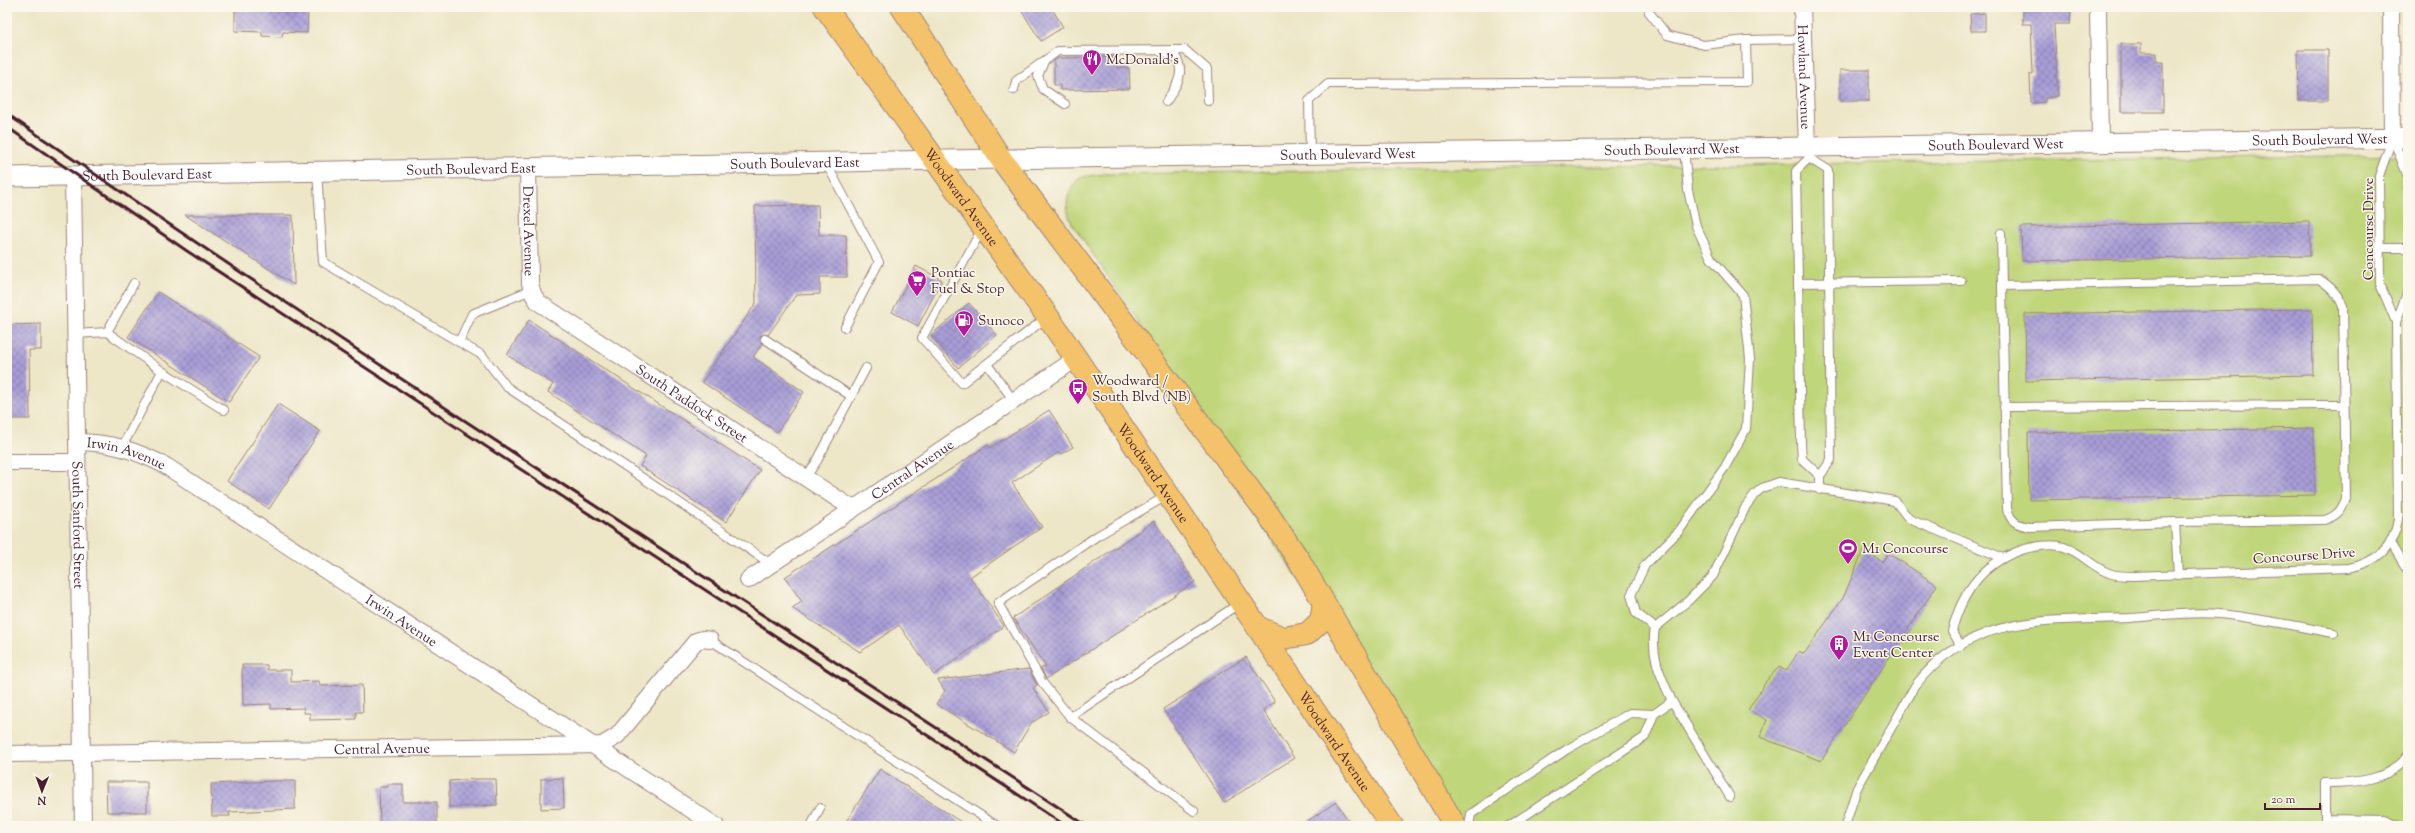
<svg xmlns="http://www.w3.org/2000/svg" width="2415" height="833" viewBox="0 0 2415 833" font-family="'Sorts Mill Goudy',serif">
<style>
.pitch{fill:#c0d67a;stroke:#857a52}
.building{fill:url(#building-cross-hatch)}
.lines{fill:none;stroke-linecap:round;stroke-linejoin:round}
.service-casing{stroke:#9c8279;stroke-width:10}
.minor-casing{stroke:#9c8279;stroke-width:18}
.tertiary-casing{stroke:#9c8279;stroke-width:21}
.primary-casing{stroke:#9c8279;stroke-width:24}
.service{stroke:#fff;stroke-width:8}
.minor{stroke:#fff;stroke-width:16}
.tertiary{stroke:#fff;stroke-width:19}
.primary{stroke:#f4c26a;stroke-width:22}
.rail{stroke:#4a1f2b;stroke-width:3}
.labels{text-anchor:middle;stroke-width:3;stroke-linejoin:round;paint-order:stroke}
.poi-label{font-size:14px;fill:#4a1f2b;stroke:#fbf7ec;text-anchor:start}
.street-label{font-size:14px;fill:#4a1f2b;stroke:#fbf7ec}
</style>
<defs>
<pattern id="building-cross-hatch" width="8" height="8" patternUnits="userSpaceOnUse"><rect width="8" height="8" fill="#a89ed7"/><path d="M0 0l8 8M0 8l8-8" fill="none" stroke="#8b80af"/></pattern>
</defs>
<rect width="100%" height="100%" fill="#fbf7ec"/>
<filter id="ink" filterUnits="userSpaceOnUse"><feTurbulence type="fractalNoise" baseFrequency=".025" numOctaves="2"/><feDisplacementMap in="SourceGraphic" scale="8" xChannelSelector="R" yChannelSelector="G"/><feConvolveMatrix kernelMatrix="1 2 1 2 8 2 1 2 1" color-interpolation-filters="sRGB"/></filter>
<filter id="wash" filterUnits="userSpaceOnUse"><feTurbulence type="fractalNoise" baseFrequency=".012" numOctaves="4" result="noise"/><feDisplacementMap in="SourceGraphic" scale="16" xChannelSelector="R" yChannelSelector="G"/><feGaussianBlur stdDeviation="0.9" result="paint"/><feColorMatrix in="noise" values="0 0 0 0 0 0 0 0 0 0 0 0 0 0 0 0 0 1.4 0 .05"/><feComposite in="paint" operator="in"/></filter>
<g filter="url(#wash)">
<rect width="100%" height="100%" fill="#ede6c7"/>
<path class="pitch" d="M2408,155V826H1460L1366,679L1211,450L1174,375L1072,223C1063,206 1067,190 1080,177L1104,174Z"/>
<g id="blocks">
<g class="building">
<path d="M1019,7H1051L1063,27L1041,41Z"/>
<path d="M2023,9H2071L2070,24H2054L2058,96L2045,98V102L2031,103L2030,74H2033L2031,24H2023Z"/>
<path d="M235,10L308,11L307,33L283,32L282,37L262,36V32L235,31Z"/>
<path d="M1985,13V31H1971L1970,14Z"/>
<path d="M2121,44H2141V53H2157V62H2163V112H2121Z"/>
<path d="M2298,50H2328V101H2299Z"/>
<path d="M1117,57V68H1129L1130,89L1060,90V85H1054V61L1058,58Z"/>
<rect x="1840" y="70" width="29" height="31"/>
<path d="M818,205L819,235H846L847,277H820V294L796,295L768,335L765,334L760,336L762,344L753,357L804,392L777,432L702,382L756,303L755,206Z"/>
<path d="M185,215H293L294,285Z"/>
<path d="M2309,221L2310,256L2022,261L2021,227Z"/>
<path d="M916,266L942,280L918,326L892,312Z"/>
<path d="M158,292L259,357L229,402L128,337Z"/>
<path d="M969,303L997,335L958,368L931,335Z"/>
<path d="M2312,309L2313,375L2026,381L2025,314Z"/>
<path d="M529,320L760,470L726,522L640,466L646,456L548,392L553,384L507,355Z"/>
<path d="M41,324V350H29L30,419H7V325Z"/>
<path d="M278,404L320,431L269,509L227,481Z"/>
<path d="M1049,410L1073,447L1061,454L1059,452L1012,483L1042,527L970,577L1004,626L934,675L899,625L860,652L792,608L802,602L785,577L988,445L990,448Z"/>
<path d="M2314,428L2315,495L2029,500L2028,433Z"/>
<path d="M1154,521L1195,582L1046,679L1041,668L1046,667L1013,618Z"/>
<path d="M1864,549L1882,562L1888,553L1937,585L1821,761L1760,737L1767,720L1748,710L1767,680L1779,667L1786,671L1799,651L1804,654L1843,598Z"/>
<path d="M1246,657L1275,702L1263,710L1294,758L1224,803L1163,709Z"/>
<path d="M242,665H267V670H291V682L319,681L320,686L362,685L363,712H356V719L310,720V713H304V708L271,709V704L243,705Z"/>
<path d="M1029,669L1037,685L1033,688L1049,712L1031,723L1014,752L936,704L945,691L938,680Z"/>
<path d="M880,769L967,826H843Z"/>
<path d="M563,778L564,808L541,809V779Z"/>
<path d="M476,779H496L497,805L449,807V781Z"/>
<path d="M274,781H295V809L229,812L230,816H212L211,784Z"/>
<path d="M106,782H147V812H107Z"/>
<path d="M387,784H403V802H437V826H380L379,787H387Z"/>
<path d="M1336,802L1352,826H1300Z"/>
</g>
</g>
</g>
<g filter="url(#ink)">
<use href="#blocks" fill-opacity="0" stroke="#9c8279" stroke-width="1"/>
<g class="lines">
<defs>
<g id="service">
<path d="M1649,12L1667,35L1704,45L1746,40"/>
<path d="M1161,52L1176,57C1186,74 1176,86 1166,102"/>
<path d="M1043,64L1038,76L1043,89L1065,104"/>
<path d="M1014,90L1016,81L1058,51L1185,50L1207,69L1208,101"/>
<path d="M2392,139L2379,176L2380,284L2396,322"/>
<path d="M2393,139L2408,177V187"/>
<path d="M1310,154L1309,101L1328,84L1747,82L1746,40L1803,39"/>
<path d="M826,163L879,262L845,327"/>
<path d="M317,171L323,262L459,342"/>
<path d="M982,229L922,338L962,383L1047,317"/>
<path d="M2001,233L2002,286"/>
<path d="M2380,248H2408"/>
<path d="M1798,283L1961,281"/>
<path d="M531,290L472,314L459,342L482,355L507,387L771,564"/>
<path d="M107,332L134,283"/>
<path d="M76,334L107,332L162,371L122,447"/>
<path d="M765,339L851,396"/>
<path d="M987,364L1014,401"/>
<path d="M162,371L224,410"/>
<path d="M2004,407L2344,405"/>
<path d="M1820,476L1802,459L1801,444L1796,171L1809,158L1828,170L1831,460L1820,476V490"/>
<path d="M806,477L817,461L866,368"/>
<path d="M2398,477H2408"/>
<path d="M2175,522L2030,527C2017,525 2011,522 2007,509L2002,286L2319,279C2331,287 2337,293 2343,306L2346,499C2341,511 2337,516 2324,520L2175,522L2178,575"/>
<path d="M2391,543L2408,571"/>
<path d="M1655,628L1636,613L1631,595L1645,565L1679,531L1725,467L1746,429L1750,359L1743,295L1711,258L1696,226L1688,190L1684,149"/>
<path d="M710,640L997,826"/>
<path d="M1961,646L1952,631C1962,591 1985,561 2025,549C2037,546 2052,543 2064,547C2081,552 2092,567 2109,573C2116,576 2125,576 2133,576L2348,568C2376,563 2394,548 2398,519L2396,322L2408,291"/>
<path d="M1672,701C1661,677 1650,655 1655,628L1688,601L1713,576L1746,506L1755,494L1762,488L1779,482L1895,501L1909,519L2003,558"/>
<path d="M1654,714L1672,701L1730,797"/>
<path d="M1070,717L1042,682L998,603L1097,536L1168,495"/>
<path d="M1194,811L1070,717L1240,603"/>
<path d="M811,826L820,808"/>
<path d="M1469,826L1471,814L1566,750L1630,713L1654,714L1645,737L1509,826"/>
<path d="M1845,826L1857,788L1915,686C1970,613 2048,621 2130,618C2158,616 2192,611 2220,614C2258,618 2296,626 2334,633"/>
<path d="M2398,826L2386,820L2325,819V783C2354,783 2390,781 2408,755"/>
</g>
<g id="minor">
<path id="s1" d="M1802,7L1807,147"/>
<path d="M2098,7L2100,143"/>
<path d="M2391,7L2392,138"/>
<path id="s2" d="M528,167L530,283L533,294L538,302L853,509"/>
<path id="s3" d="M73,176L83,826"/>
<path id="s4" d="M77,442C111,442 137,451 166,466L716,826"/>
<path d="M7,462H77"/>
<path id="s5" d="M748,580L1077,358"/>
<path id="s6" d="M7,754L602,745L617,736L696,641L703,639L710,640"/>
</g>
<g id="tertiary">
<path id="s7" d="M7,177L1001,159L2408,138"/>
</g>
<g id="primary">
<path id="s8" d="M825,7L1048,317L1392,826"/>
<path d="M902,7L1001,159L1268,514L1300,562L1455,826"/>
<path d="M1259,628L1283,638L1307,634L1321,621L1324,603"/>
</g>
</defs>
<use href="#service" class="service-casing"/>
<use href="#minor" class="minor-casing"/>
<use href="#tertiary" class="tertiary-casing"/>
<use href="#primary" class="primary-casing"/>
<use href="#service" class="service"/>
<use href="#minor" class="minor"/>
<use href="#tertiary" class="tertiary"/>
<use href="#primary" class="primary"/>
<g class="rail">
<path d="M7,114C362,358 726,590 1087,826"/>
<path d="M7,127L187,251L1066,826"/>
</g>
</g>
</g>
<defs>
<symbol id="restaurant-pin" viewBox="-11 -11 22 30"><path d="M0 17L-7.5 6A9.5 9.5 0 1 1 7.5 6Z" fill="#b5179e" stroke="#fbf7ec"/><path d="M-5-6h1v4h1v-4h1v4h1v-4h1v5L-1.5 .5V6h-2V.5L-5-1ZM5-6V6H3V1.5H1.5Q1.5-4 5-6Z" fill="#fff"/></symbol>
<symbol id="supermarket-pin" viewBox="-11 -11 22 30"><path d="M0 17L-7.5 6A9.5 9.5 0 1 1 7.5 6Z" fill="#b5179e" stroke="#fbf7ec"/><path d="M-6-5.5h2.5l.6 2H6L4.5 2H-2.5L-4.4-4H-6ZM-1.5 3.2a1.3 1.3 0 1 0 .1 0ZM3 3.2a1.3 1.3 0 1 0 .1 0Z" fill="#fff"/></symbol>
<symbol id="fuel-pin" viewBox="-11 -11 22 30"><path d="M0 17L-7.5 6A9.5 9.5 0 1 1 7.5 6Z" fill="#b5179e" stroke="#fbf7ec"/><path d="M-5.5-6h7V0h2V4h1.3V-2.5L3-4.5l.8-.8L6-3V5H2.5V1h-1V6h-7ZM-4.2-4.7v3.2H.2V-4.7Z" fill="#fff"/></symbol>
<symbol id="bus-pin" viewBox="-11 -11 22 30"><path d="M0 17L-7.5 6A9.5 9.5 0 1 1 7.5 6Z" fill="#b5179e" stroke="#fbf7ec"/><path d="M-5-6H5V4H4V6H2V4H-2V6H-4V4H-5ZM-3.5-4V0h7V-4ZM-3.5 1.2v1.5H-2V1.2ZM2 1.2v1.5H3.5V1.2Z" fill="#fff"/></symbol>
<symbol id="stadium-pin" viewBox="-11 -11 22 30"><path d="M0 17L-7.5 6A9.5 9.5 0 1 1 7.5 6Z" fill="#b5179e" stroke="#fbf7ec"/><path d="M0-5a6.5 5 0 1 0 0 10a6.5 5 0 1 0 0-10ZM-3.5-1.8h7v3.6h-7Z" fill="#fff"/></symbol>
<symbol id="building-pin" viewBox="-11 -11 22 30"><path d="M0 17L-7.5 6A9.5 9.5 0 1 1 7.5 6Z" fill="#b5179e" stroke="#fbf7ec"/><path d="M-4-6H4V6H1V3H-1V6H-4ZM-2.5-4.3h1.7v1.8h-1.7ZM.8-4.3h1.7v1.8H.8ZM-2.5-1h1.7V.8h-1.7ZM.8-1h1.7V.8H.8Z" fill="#fff"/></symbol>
</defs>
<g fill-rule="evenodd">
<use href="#restaurant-pin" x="1081" y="48" width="22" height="30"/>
<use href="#supermarket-pin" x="906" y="269" width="22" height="30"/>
<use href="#fuel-pin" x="953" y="309" width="22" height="30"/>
<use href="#bus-pin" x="1067" y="377" width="22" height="30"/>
<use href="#stadium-pin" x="1837" y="537" width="22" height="30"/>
<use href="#building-pin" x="1828" y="633" width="22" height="30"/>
</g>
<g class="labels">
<g class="poi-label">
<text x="1106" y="64">McDonald's</text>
<text x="931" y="277">Pontiac<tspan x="931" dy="16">Fuel &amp; Stop</tspan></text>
<text x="978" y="325">Sunoco</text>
<text x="1092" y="385">Woodward /<tspan x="1092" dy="16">South Blvd (NB)</tspan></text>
<text x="1862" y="553">M1 Concourse</text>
<text x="1853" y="641">M1 Concourse<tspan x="1853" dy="16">Event Center</tspan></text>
</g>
<g class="street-label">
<text dy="5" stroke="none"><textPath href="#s1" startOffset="70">Howland Avenue</textPath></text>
<text dy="5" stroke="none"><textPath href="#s7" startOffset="2313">South Boulevard West</textPath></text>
<text dy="5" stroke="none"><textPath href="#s7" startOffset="1989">South Boulevard West</textPath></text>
<text dy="5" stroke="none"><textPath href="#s7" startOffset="1665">South Boulevard West</textPath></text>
<text dy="5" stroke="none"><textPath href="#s7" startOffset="1341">South Boulevard West</textPath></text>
<text dy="5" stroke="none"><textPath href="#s7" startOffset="788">South Boulevard East</textPath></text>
<text dy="5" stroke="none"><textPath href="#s7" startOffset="464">South Boulevard East</textPath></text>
<text dy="5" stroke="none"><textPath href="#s7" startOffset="140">South Boulevard East</textPath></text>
<text dy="5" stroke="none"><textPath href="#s8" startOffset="234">Woodward Avenue</textPath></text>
<text transform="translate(2368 229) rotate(-90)" y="5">Concourse Drive</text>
<text dy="5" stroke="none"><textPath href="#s2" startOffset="64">Drexel Avenue</textPath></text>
<text dy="5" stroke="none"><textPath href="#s2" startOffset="321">South Paddock Street</textPath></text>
<text dy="5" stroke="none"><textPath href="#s4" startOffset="51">Irwin Avenue</textPath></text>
<text dy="5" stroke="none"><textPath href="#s5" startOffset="198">Central Avenue</textPath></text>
<text dy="5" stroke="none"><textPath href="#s8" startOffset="570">Woodward Avenue</textPath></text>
<text dy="5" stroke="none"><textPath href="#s3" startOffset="349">South Sanford Street</textPath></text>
<text transform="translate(2304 555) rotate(-4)" y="5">Concourse Drive</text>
<text dy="5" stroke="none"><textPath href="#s4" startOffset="375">Irwin Avenue</textPath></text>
<text dy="5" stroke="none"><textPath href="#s8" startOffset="894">Woodward Avenue</textPath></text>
<text dy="5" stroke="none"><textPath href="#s6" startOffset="375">Central Avenue</textPath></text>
</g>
</g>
<rect width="2415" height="833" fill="none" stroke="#fbf7ec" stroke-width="24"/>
<g transform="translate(42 791) rotate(181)" stroke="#fbf7ec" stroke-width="3" paint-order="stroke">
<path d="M0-3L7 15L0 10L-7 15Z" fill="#4a1f2b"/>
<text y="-6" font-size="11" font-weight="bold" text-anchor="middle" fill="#4a1f2b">N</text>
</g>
<path d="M2265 803v6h55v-6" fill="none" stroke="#4a1f2b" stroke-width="2"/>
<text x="2271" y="803" font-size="12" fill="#4a1f2b" stroke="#fbf7ec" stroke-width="3" paint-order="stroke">20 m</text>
</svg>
